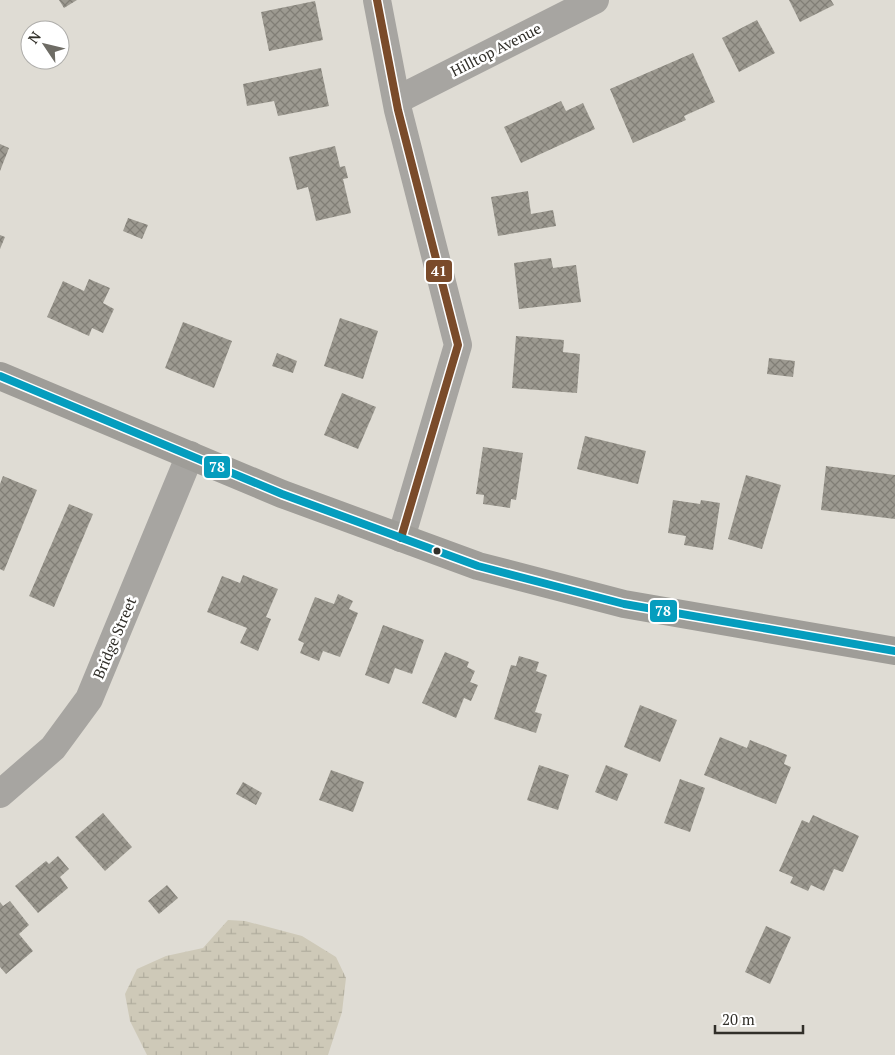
<svg xmlns="http://www.w3.org/2000/svg" width="895" height="1055" viewBox="0 0 895 1055" font-family="'PT Serif',serif">
<style>
.wetland{fill:url(#wetland-marsh)}
.building{fill:url(#building-cross-hatch)}
.lines{fill:none;stroke-linecap:round;stroke-linejoin:round}
.street{stroke:#a7a5a1;stroke-width:28}
.primary{stroke:#9f9d98;stroke-width:28}
.bus-1-casing{stroke:#fff;stroke-width:11}
.bus-2-casing{stroke:#fff;stroke-width:11}
.bus-1{stroke:#7a4b2a;stroke-width:8}
.bus-2{stroke:#059dbe;stroke-width:8}
.bus-dot{fill:#312f29;stroke:#fff;stroke-width:2}
.labels{text-anchor:middle;stroke-width:5;stroke-linejoin:round;paint-order:stroke}
.street-label{font-size:15px;fill:#312f29;stroke:#fff}
.line-badge{stroke:#fff;stroke-width:2}
.badge-label{font-size:14px;text-anchor:middle;font-weight:bold;fill:#fff}
</style>
<defs>
<pattern id="wetland-marsh" width="20" height="14" patternUnits="userSpaceOnUse" patternTransform="scale(1.25)"><rect width="20" height="14" fill="#cec9b8"/><path d="M1 5h8M5 5V1M11 12h8M15 12V8" fill="none" stroke="#b1ad9e"/></pattern>
<pattern id="building-cross-hatch" width="8" height="8" patternUnits="userSpaceOnUse" patternTransform="scale(1.25)"><rect width="8" height="8" fill="#9d9a91"/><path d="M0 0l8 8M0 8l8-8" fill="none" stroke="#817e76"/></pattern>
</defs>
<rect width="100%" height="100%" fill="#dfdcd4"/>
<path class="wetland" d="M228,920L245,921L302,936L336,957L346,978L342,1012L328,1055H147L130,1021L125,994L137,969L166,956L203,948Z"/>
<g class="building">
<path d="M59,0H77L64,8Z"/>
<path d="M789,0H831L834,5L800,22Z"/>
<path d="M315,1L323,40L269,51L261,12Z"/>
<path d="M757,20L775,53L739,72L722,38Z"/>
<path d="M693,53L715,102L684,116L686,120L633,143L610,89Z"/>
<path d="M321,68L329,106L278,116L274,101L247,106L243,84Z"/>
<path d="M561,101L566,111L583,103L595,129L521,163L504,127Z"/>
<path d="M0,144L9,148L0,171Z"/>
<path d="M335,146L340,167L345,166L348,178L343,179L351,213L316,221L308,187L297,190L289,157Z"/>
<path d="M528,191L531,214L553,210L556,226L498,236L491,197Z"/>
<path d="M128,218L148,225L142,239L123,231Z"/>
<path d="M0,235L5,237L0,249Z"/>
<path d="M551,258L553,268L576,265L581,302L519,309L514,263Z"/>
<path d="M89,279L110,288L103,303L114,309L103,333L92,328L89,336L47,317L63,281L84,291Z"/>
<path d="M340,318L378,331L363,379L324,366Z"/>
<path d="M183,322L232,341L214,388L165,368Z"/>
<path d="M516,336L564,340L563,352L580,354L577,393L512,388Z"/>
<path d="M277,353L297,361L293,373L272,366Z"/>
<path d="M769,358L795,361L793,377L767,374Z"/>
<path d="M342,393L376,407L358,449L324,435Z"/>
<path d="M585,436L646,451L638,484L577,469Z"/>
<path d="M483,447L523,453L516,500L511,499L510,508L483,504L484,495L476,494Z"/>
<path d="M826,466L895,475V519L821,510Z"/>
<path d="M746,475L781,485L762,549L728,539Z"/>
<path d="M3,476L37,490L4,571L0,569V484Z"/>
<path d="M673,500L700,504L701,500L720,503L713,550L684,545L686,536L668,533Z"/>
<path d="M69,504L93,514L54,607L29,596Z"/>
<path d="M243,575L278,589L266,617L271,619L258,651L240,643L247,628L207,612L222,576L240,583Z"/>
<path d="M338,594L353,601L349,609L358,613L340,657L323,651L319,661L300,653L304,643L298,640L315,597L334,604Z"/>
<path d="M383,625L424,640L412,674L395,668L389,684L365,675Z"/>
<path d="M445,652L469,662L467,667L475,671L470,682L478,685L471,701L464,698L456,718L422,703Z"/>
<path d="M519,656L539,662L536,671L547,675L535,712L542,714L536,733L494,719L511,665L516,666Z"/>
<path d="M640,705L677,720L660,762L624,747Z"/>
<path d="M720,737L747,748L750,740L787,755L784,764L791,767L776,804L704,775Z"/>
<path d="M539,765L569,775L558,810L527,800Z"/>
<path d="M606,765L628,774L617,801L595,792Z"/>
<path d="M331,770L364,782L353,812L319,800Z"/>
<path d="M680,779L705,788L690,832L664,823Z"/>
<path d="M243,782L262,793L256,805L236,794Z"/>
<path d="M103,813L132,847L105,871L75,837Z"/>
<path d="M813,815L859,836L843,872L834,869L824,891L811,885L808,891L790,883L793,877L779,871L802,820L809,823Z"/>
<path d="M58,856L69,869L60,877L68,888L38,913L15,886L46,861L49,864Z"/>
<path d="M167,885L178,898L159,914L148,901Z"/>
<path d="M10,901L29,925L19,934L33,951L6,974L0,967V902L3,906Z"/>
<path d="M766,926L791,937L770,984L745,972Z"/>
</g>
<g class="lines">
<g class="street">
<path d="M377,0L398,110L458,345L401,538"/>
<path d="M397,100L595,0"/>
<path d="M0,794L53,748L89,699L190,455"/>
</g>
<path class="primary" d="M0,376L282,494L478,566L624,604L895,651"/>
<defs>
<path id="bus-1" d="M377,0L398,110L458,345L401,538"/>
<path id="bus-2" d="M0,376L282,494L478,566L624,604L895,651"/>
</defs>
<use href="#bus-1" class="bus-1-casing"/>
<use href="#bus-2" class="bus-2-casing"/>
<use href="#bus-1" class="bus-1"/>
<use href="#bus-2" class="bus-2"/>
</g>
<circle class="bus-dot" cx="437" cy="551" r="4.5"/>
<g class="labels">
<g class="street-label">
<text transform="translate(496 50) rotate(-27)" y="5">Hilltop Avenue</text>
<text transform="translate(115 638) rotate(-67)" y="5">Bridge Street</text>
</g>
</g>
<g class="line-badge">
<rect x="425" y="259" width="28" height="24" rx="5" fill="#7a4b2a"/>
<rect x="203" y="455" width="28" height="24" rx="5" fill="#059dbe"/>
<rect x="649" y="599" width="29" height="24" rx="5" fill="#059dbe"/>
</g>
<g class="badge-label">
<text x="439" y="276">41</text>
<text x="217" y="472">78</text>
<text x="663" y="616">78</text>
</g>
<g transform="translate(45 45) rotate(305)"><circle r="24" fill="#ffffff" stroke="#adaca9"/>
<path d="M0-4L9 19L0 12L-9 19Z" fill="#6e6c65"/>
<text y="-8" font-size="14" font-weight="bold" text-anchor="middle" fill="#312f29">N</text>
</g>
<path d="M715 1025v8h88v-8" fill="none" stroke="#312f29" stroke-width="2.5"/>
<text x="722" y="1025" font-size="15" fill="#312f29" stroke="#ffffff" stroke-width="4" paint-order="stroke">20 m</text>
</svg>
